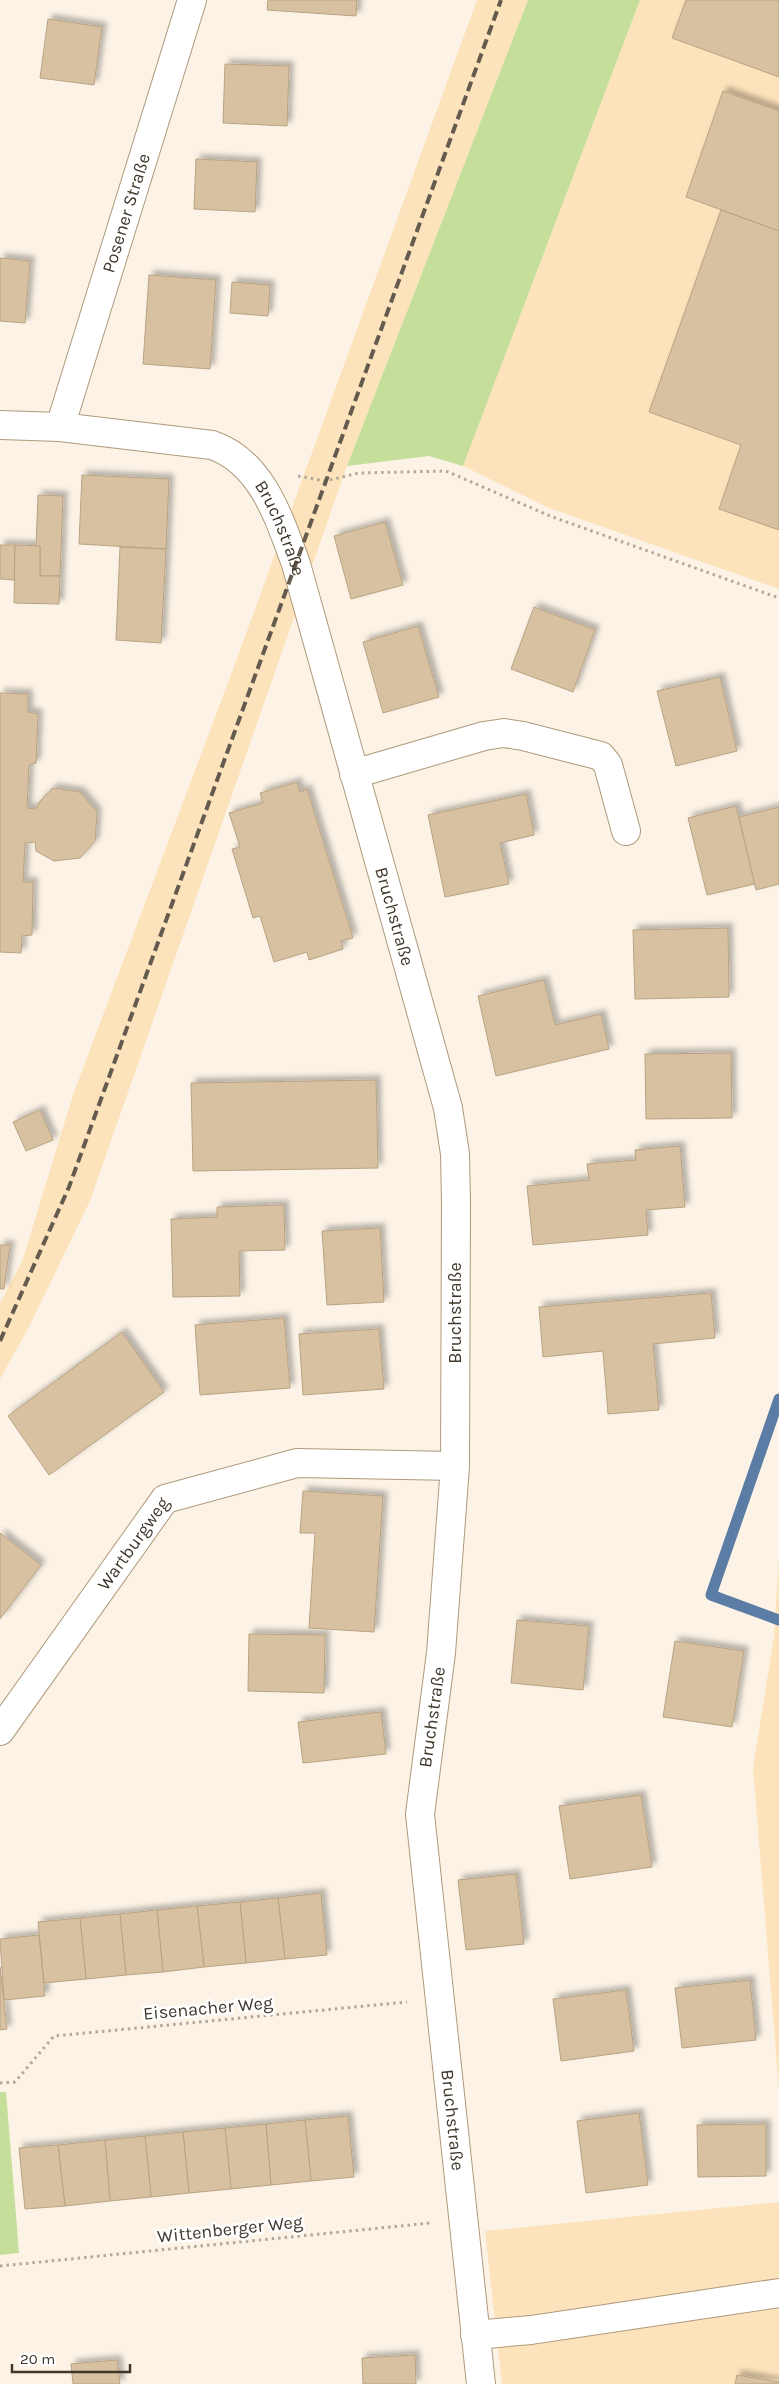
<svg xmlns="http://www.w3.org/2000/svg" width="779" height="2384" viewBox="0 0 779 2384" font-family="Karla,sans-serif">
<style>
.built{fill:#fde3bb}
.green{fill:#c5de9a}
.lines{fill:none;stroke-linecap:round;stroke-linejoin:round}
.stream{stroke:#5b7ca4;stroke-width:11}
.building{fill:#d7c1a1;stroke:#b8a383;filter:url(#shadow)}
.minor-casing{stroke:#af9a7b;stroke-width:30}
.path{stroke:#b1a89b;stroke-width:3;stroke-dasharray:2.5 4;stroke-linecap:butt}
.minor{stroke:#fff;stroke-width:28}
.rail{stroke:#645b4e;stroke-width:4;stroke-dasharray:10 5;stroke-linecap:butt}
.labels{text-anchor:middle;stroke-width:5;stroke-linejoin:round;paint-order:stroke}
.street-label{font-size:18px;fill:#40372a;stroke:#fff}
</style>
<defs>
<filter id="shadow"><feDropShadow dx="4.5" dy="-4.5" stdDeviation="2.5" flood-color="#0004"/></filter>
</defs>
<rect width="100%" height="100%" fill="#fcf3e6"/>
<g class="built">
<path d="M477,0H528L347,466L90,1201L29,1327L0,1379V1303L22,1262L73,1095L232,672Z"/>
<path d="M640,0H779V589L549,508L463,466Z"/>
<path d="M779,1556V2090L753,1768L774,1636Z"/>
<path d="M779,2202V2384H502L485,2231Z"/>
</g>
<g class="green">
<path d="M528,0H640L463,466L429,456L347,466Z"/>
<path d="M0,2092H6L19,2253L0,2255Z"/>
</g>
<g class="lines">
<path class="stream" d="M779,1399L711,1595L779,1620"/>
</g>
<g class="building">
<path d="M268,0H357L356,16L267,10Z"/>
<path d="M686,0H779V77L672,38Z"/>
<path d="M48,19L102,27L94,85L40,78Z"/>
<path d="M225,64L289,66L287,126L223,123Z"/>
<path d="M723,91L779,111V231L686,197Z"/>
<path d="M196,159L257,162L255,212L194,209Z"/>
<path d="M721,210L779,231V530L719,509L741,445L649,412Z"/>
<path d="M0,258L30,261L25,323L0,321Z"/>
<path d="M149,275L216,280L210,369L143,364Z"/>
<path d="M232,282L270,285L268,316L230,313Z"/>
<path d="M82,475L169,479L166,549L79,544Z"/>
<path d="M38,495L63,496L60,576H40V546H36Z"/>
<path d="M385,522L403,585L351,599L334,536Z"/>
<path d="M0,545H15L14,580L0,579Z"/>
<path d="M15,545L40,546V576H60L59,604L14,603Z"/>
<path d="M120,547L166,549L161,643L116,640Z"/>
<path d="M534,607L595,630L573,692L511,669Z"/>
<path d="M418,626L439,697L383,713L363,642Z"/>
<path d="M720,677L737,751L676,766L657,691Z"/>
<path d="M0,693L28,694V712L38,714L36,763L29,765L27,808L36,809L40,801L53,788L80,792L97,812L95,841L80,858L54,861L36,851L35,842L25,843L23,882H33L32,935L22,936L21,953L0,952Z"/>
<path d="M297,782L300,792L307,789L353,938L341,941L343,949L309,960L307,952L274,962L260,916L253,918L232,849L240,847L229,813L263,803L260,793Z"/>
<path d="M526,794L534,835L500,843L509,884L445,897L428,815Z"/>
<path d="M736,806L755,884L707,895L688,818Z"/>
<path d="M779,807V884L756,890L739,817Z"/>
<path d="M728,928L729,997L635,999L633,930Z"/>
<path d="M544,980L555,1025L601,1014L609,1049L496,1076L478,996Z"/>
<path d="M731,1053L732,1118L646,1119L645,1054Z"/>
<path d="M376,1080L378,1168L193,1171L191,1083Z"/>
<path d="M40,1110L53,1140L26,1151L13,1122Z"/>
<path d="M680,1146L685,1207L646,1210L648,1235L533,1245L527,1186L589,1180L587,1164L636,1160L635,1150Z"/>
<path d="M284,1205L285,1250L239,1251L240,1296L173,1297L171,1219L217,1217V1207Z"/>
<path d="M380,1228L384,1302L327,1305L322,1231Z"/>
<path d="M0,1245H10L4,1289H0Z"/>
<path d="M711,1293L715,1338L653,1344L659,1410L608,1414L603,1351L543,1357L539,1307Z"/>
<path d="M284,1318L290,1388L200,1395L195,1325Z"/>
<path d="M379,1329L384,1389L303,1395L299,1334Z"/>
<path d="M122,1332L164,1392L49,1475L8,1416Z"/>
<path d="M303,1491L383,1496L374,1632L309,1628L315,1533H300Z"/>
<path d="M0,1533L41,1565L0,1619Z"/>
<path d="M517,1620L589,1626L583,1690L511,1683Z"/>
<path d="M249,1634L325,1635L324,1693L248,1691Z"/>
<path d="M675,1641L744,1651L732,1727L663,1717Z"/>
<path d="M381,1712L386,1754L303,1763L298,1722Z"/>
<path d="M641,1795L652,1867L570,1879L559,1806Z"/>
<path d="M516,1874L524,1944L466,1950L458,1880Z"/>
<path d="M321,1893L327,1955L285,1959L278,1898Z"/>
<path d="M278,1898L285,1959L246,1963L240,1902Z"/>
<path d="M240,1902L246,1963L204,1967L197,1906Z"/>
<path d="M197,1906L204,1967L163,1972L157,1910Z"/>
<path d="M157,1910L163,1972L126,1975L120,1914Z"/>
<path d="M120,1914L126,1975L86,1979L80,1918Z"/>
<path d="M80,1918L86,1979L44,1983L38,1922Z"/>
<path d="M39,1935L45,1996L4,2000L0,1939Z"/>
<path d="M0,1967L7,2029L0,2030Z"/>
<path d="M750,1980L756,2040L682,2048L675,1988Z"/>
<path d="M626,1990L634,2051L561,2061L553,1999Z"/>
<path d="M639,2113L648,2185L586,2193L577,2121Z"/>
<path d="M348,2116L354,2177L311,2181L305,2120Z"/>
<path d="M305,2120L311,2181L271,2185L266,2124Z"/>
<path d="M266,2124L271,2185L231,2189L225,2128Z"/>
<path d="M766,2124V2176L698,2177L697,2125Z"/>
<path d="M225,2128L231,2189L189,2193L183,2132Z"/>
<path d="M183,2132L189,2193L151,2197L145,2136Z"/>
<path d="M145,2136L151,2197L110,2201L105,2140Z"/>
<path d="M105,2140L110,2201L65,2206L58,2145Z"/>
<path d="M58,2145L65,2206L25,2209L19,2148Z"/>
<path d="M415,2355L416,2384H363L362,2358Z"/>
<path d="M117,2360L120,2384H73L71,2364Z"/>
<path d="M737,2375L779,2382V2384H735Z"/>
</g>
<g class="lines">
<defs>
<g id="minor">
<path id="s1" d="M0,425L60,427L212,445C262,462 279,518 296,564L448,1108L455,1154L456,1202L455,1466L441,1653L420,1814L481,2384"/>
<path id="s2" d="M60,427L192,0"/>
<path d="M354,774L484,736L504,733L523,736L601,756L608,765L626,831"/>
<path id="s3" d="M0,1731L165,1499L297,1463L455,1466"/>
<path d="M475,2335L531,2330L779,2293"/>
</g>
</defs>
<use href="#minor" class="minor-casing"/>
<g class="path">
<path d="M298,476L325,481L359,473L446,471L550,516L779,598"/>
<path d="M0,2083L15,2082L54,2036L407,2002"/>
<path d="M0,2266L430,2223"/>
</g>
<use href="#minor" class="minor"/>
<path class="rail" d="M0,1341L69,1187L501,0"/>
</g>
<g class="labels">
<g class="street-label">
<text dy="6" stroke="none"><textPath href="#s2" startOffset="224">Posener Straße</textPath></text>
<text dy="6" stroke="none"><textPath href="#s1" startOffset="325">Bruchstraße</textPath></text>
<text dy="6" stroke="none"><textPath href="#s1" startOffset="730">Bruchstraße</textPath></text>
<text transform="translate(455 1313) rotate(-90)" y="6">Bruchstraße</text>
<text dy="6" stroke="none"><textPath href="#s3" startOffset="230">Wartburgweg</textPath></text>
<text transform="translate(432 1717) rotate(-82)" y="6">Bruchstraße</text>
<text transform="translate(208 2008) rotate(-5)" y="6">Eisenacher Weg</text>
<text dy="6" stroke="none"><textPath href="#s1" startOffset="1945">Bruchstraße</textPath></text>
<text transform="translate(230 2229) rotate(-6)" y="6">Wittenberger Weg</text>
</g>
</g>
<path d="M12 2364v8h118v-8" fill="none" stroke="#40372a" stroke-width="2.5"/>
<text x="20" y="2364" font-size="15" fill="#40372a" stroke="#ffffff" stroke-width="4" paint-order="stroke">20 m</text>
</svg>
